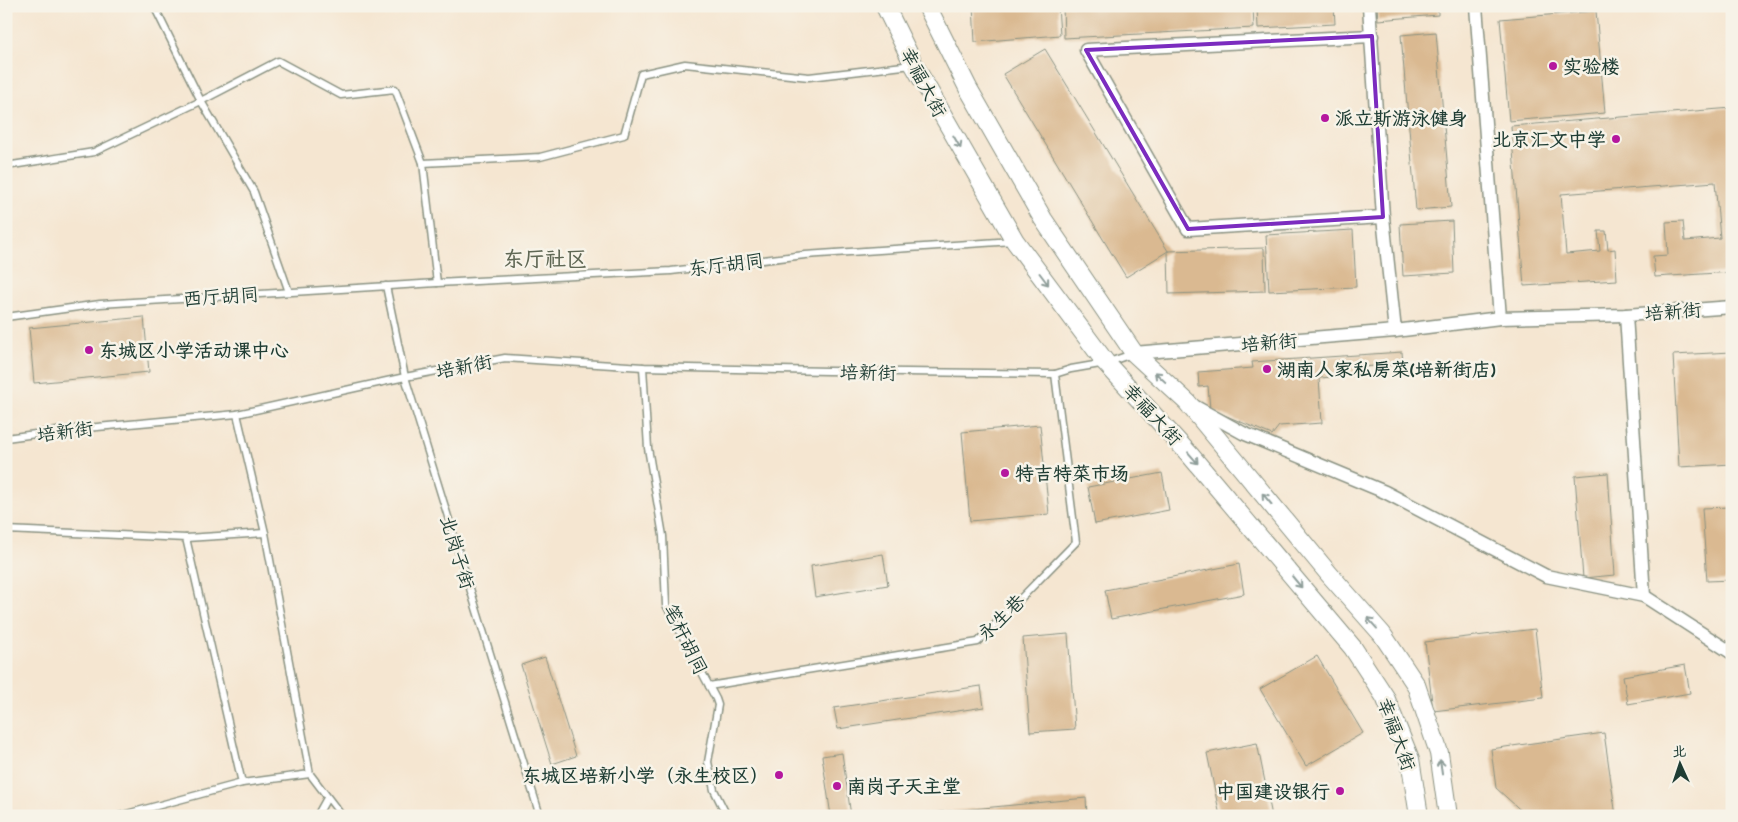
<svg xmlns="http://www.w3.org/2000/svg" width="1738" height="822" viewBox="0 0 1738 822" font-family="Dekko,'LXGW WenKai TC',sans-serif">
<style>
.building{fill:#dab991}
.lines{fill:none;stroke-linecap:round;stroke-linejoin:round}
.lane-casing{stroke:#8a9282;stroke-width:9}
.street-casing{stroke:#8a9282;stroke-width:15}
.secondary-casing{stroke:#8a9282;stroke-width:20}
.lane{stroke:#fff;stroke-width:6}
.street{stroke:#fff;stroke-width:12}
.secondary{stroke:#fff;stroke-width:18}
.oneway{stroke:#8f9e9a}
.marked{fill:none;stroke:#7b2cbf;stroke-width:4;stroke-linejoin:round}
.poi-dot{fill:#b5179e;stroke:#f7f3e8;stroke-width:2}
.labels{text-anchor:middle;stroke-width:5;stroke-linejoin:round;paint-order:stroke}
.poi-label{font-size:19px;font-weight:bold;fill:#1f3d34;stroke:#f7f3e8;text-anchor:start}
.street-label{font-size:19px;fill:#1f3d34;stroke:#f7f3e8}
.quarter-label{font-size:21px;font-weight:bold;fill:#606855;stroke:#f7f3e8}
</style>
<rect width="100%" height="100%" fill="#f7f3e8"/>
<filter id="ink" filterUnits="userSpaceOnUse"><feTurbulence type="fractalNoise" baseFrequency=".02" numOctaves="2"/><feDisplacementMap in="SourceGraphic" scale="10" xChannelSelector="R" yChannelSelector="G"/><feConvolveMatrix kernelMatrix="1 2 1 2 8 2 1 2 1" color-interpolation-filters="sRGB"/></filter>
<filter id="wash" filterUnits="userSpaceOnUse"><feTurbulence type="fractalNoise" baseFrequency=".0096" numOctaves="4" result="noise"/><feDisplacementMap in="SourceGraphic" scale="20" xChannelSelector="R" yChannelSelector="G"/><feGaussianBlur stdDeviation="1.12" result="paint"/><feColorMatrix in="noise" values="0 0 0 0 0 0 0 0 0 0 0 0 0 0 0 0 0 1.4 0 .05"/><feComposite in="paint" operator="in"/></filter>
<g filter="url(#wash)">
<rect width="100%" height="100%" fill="#f5e6d1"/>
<g id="blocks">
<g class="building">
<path d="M973,6H1058L1060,35L975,42Z"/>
<path d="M1063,6H1253L1254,28L1064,38Z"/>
<path d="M1257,6H1334L1335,24L1258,28Z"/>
<path d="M1377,6H1438V15L1378,20Z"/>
<path d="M1596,11L1605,113L1509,121L1500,19Z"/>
<path d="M1436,32L1451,207L1416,210L1401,35Z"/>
<path d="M1045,49L1168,251L1126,277L1003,74Z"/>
<path d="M1732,108V272L1655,277L1653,256L1668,255L1666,222L1683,221L1685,241L1720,238L1715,182L1561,194L1566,254L1600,251L1598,231H1606L1608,250L1615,249L1617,280L1524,286L1511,126Z"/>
<path d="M1452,221L1454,273L1403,276L1400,224Z"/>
<path d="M1353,230L1356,287L1269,291L1266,235Z"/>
<path d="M1264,248L1265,291L1169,294L1168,251Z"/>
<path d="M144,317L149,372L34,383L29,328Z"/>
<path d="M1402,352L1403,364L1361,367L1362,375L1319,378L1322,423L1279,426L1272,435L1210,409L1208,386L1199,387L1198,372L1253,368L1252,362Z"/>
<path d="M1732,352V464L1679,467L1673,355Z"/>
<path d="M1040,425L1049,514L970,521L962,432Z"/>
<path d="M1162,473L1169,510L1095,524L1088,487Z"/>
<path d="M1608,473L1615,575L1583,578L1575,476Z"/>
<path d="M1732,507V580L1707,581L1702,508Z"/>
<path d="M883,554L888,585L815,597L811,566Z"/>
<path d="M1239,564L1244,594L1111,619L1105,590Z"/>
<path d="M1535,629L1543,698L1433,711L1425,642Z"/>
<path d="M1068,634L1075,729L1030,732L1023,638Z"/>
<path d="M1317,656L1363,733L1306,766L1260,689Z"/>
<path d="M545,657L576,756L552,764L521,665Z"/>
<path d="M1685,665L1690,693L1628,704L1623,676Z"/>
<path d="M981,686L984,707L838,729L834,708Z"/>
<path d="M1604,733L1616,816H1527L1496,788L1491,749Z"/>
<path d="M1257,743L1272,816H1220L1207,753Z"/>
<path d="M842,753L851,816H831L822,756Z"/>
<path d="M1086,798L1087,816H921V814Z"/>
</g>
</g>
</g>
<g filter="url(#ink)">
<use href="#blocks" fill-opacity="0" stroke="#8a9282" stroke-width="1"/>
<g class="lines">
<defs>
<g id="lane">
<path d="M154,6L201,101L254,192L289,292"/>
<path d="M423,163L540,157L624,135L641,74L685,64L809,77L912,65"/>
<path d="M6,166L94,152L201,101L278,61L341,95L395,89L423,163L437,283"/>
<path d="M386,286L405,377L540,816"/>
<path d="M6,317L100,304L437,283L671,271L805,255L1013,241"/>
<path d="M643,367L648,448L663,536L666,605L716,699L718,705L708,762L714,790L727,816"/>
<path d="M237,414L265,533L310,774L342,816"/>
<path d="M6,438L65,430L237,414L405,377L505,358L643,367L828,371L1055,374L1071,369L1106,363L1132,354"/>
<path d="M6,530L186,538L265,533"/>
<path d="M186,538L242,783L310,774"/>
<path d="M709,686L978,642L1076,542L1055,374"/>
<path d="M119,816L242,783"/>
<path d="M317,816L327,798"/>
</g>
<g id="street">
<path d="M1369,6L1383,217L1395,331"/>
<path d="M1476,6L1500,318"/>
<path d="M1372,36L1086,50L1188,229L1383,217"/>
<path d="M1626,315L1644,596"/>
<path d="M1134,353L1395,331L1500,318L1626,315L1732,307"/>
<path d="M1194,406L1243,433L1385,492L1546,576L1644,596L1732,653"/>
</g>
<g id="secondary">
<path d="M885,6L914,65L1015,241L1106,363L1190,455L1353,648L1385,697L1410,759L1419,816"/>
<path d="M927,6L968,88L1043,219L1134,353L1187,402L1329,574L1382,634L1416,685L1439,753L1448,816"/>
</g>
</defs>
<use href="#lane" class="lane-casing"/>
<use href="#street" class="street-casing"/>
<use href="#secondary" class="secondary-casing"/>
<use href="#lane" class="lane"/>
<use href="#street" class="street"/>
<use href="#secondary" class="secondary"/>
</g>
<defs><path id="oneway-shaft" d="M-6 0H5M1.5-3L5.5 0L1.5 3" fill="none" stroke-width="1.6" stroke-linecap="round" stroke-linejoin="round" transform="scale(1.25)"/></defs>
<g class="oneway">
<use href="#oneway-shaft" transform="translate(957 142) rotate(60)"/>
<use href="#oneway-shaft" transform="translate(1044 279) rotate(53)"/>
<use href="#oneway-shaft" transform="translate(1160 377) rotate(-137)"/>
<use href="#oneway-shaft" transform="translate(1193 458) rotate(49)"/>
<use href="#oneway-shaft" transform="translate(1267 499) rotate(-130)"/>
<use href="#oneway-shaft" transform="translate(1297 582) rotate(50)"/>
<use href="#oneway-shaft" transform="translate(1372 623) rotate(-132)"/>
<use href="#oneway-shaft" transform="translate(1441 767) rotate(-98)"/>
</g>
</g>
<path class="marked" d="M1372,36L1383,217L1188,229L1086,50Z"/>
<g class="poi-dot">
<circle cx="1553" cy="66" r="5"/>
<circle cx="1325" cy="118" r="5"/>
<circle cx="1616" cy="139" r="5"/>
<circle cx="89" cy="350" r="5"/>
<circle cx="1267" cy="369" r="5"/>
<circle cx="1005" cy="473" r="5"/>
<circle cx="779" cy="775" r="5"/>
<circle cx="837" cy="786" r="5"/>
<circle cx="1340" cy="791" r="5"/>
</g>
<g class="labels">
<g class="poi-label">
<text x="1563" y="73">实验楼</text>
<text x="1335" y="125">派立斯游泳健身</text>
<text x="1606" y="146" text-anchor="end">北京汇文中学</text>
<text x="99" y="357">东城区小学活动课中心</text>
<text x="1277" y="376">湖南人家私房菜(培新街店)</text>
<text x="1015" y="480">特吉特菜市场</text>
<text x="769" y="782" text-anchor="end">东城区培新小学（永生校区）</text>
<text x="847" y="793">南岗子天主堂</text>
<text x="1330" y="798" text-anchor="end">中国建设银行</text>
</g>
<g class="street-label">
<text transform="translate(924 82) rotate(62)" y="7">幸福大街</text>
<text transform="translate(726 264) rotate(-7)" y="7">东厅胡同</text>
<text transform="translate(221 296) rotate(-4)" y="7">西厅胡同</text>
<text transform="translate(1673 311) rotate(-4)" y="7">培新街</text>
<text transform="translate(1269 342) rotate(-5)" y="7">培新街</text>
<text transform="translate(464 366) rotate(-11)" y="7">培新街</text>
<text transform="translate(868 372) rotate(1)" y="7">培新街</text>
<text transform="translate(1153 414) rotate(47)" y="7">幸福大街</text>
<text transform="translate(65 431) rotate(-7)" y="7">培新街</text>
<text transform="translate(458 552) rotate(73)" y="7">北岗子街</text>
<text transform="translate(1001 617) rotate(-44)" y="7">永生巷</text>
<text transform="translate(686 639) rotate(64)" y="7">笔杆胡同</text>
<text transform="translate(1397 734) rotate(70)" y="7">幸福大街</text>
</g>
<g class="quarter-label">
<text x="545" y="266">东厅社区</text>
</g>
</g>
<rect width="1738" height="822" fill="none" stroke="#f7f3e8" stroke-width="25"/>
<g transform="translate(1680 764) rotate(357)" stroke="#f7f3e8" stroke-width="4" paint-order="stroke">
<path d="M0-4L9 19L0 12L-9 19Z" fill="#1f3d34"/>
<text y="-8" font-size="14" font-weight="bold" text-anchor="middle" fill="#1f3d34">北</text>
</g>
</svg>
